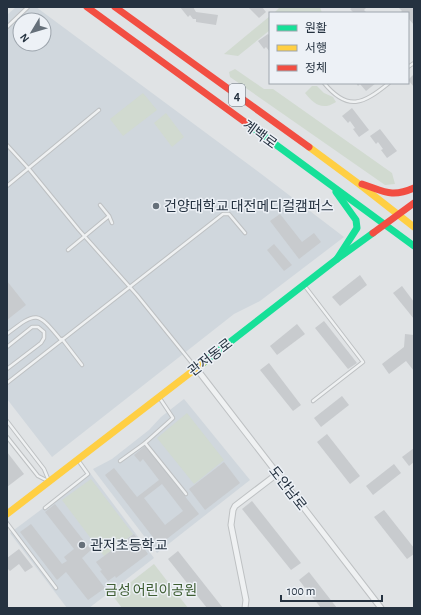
<svg xmlns="http://www.w3.org/2000/svg" width="421" height="615" viewBox="0 0 421 615" font-family="'Alegreya Sans','Noto Sans KR',sans-serif">
<style>
.built{fill:#d0d7dd;fill-rule:evenodd}
.green{fill:#d1dad0}
.building{fill:#c8cbce;fill-rule:evenodd}
.lines{fill:none;stroke-linecap:round;stroke-linejoin:round}
.lane-casing{stroke:#bec1c3;stroke-width:4.5}
.street-casing{stroke:#bec1c3;stroke-width:7}
.lane{stroke:#eff1f2;stroke-width:2.5}
.street{stroke:#eff1f2;stroke-width:5}
.fast{stroke:#16e098;stroke-width:7}
.slow{stroke:#ffcf43;stroke-width:7}
.jam{stroke:#f24e42;stroke-width:7}
.poi-dot{fill:#66707a;stroke:#edf1f6;stroke-width:1.5}
.labels{text-anchor:middle;stroke-width:3;stroke-linejoin:round;paint-order:stroke}
.shield{fill:#edf1f6;stroke:#616b77;stroke-width:1}
.shield-label{font-size:13px;font-weight:bold;fill:#253240}
.street-label{font-size:14px;fill:#253240;stroke:#edf1f6}
.poi-label{font-size:14px;fill:#253240;stroke:#edf1f6;text-anchor:start}
.park-label{font-size:14px;fill:#3e5d32;stroke:#edf1f6}
</style>
<rect width="100%" height="100%" fill="#e0e3e5"/>
<g class="built">
<path d="M16,7H36L264,176L344,237L260,301L234,314L52,457L7,399V15ZM20,20H44V44H20Z"/>
<path d="M184,399L250,480L157,553L93,469L112,459L149,430L161,417Z"/>
<path d="M90,473L154,558L89,608H67L10,533Z"/>
</g>
<g class="green">
<path d="M280,7H320L322,13H274Z"/>
<path d="M270,16V30L238,56L224,54Z"/>
<path d="M235,69L264,89H273L392,173L395,184L385,185L230,77L229,72Z"/>
<path d="M312,86H317L324,93L333,97L336,102C322,111 314,104 305,93Z"/>
<path d="M143,93L157,110L123,136L110,119Z"/>
<path d="M166,113L184,137L172,147L154,123Z"/>
<path d="M187,413L224,460L194,484L157,438Z"/>
<path d="M91,479L133,534L104,556L62,500Z"/>
<path d="M154,564L188,608H122L113,596Z"/>
</g>
<g class="building">
<path d="M180,7H193L196,12L218,15L216,25L196,22V19H193L190,15L188,17Z"/>
<path d="M248,7H262L266,12L259,18Z"/>
<path d="M353,7H365L366,8L364,10L367,13H354L350,9Z"/>
<path d="M398,7H412L414,10V25L408,18V13H400L402,11Z"/>
<path d="M268,34L270,36V52L266,47L264,49L258,41Z"/>
<path d="M414,74V87L408,80Z"/>
<path d="M356,83H376L366,91L360,84L358,86Z"/>
<path d="M352,108L369,130L359,137L353,129L355,128L350,121L348,123L342,116Z"/>
<path d="M380,129L397,151L387,158L381,150L383,149L378,142L376,144L370,136Z"/>
<path d="M280,214L302,242L314,233L321,242L299,259L270,221Z"/>
<path d="M274,244L292,265L284,271L267,250Z"/>
<path d="M360,275L367,285L340,306L332,297Z"/>
<path d="M7,281L26,305L7,320Z"/>
<path d="M402,286L414,302V319L393,293Z"/>
<path d="M324,321L357,363L348,369L315,328Z"/>
<path d="M297,324L305,334L277,355L270,346Z"/>
<path d="M405,334L414,335V371L406,361L389,374L382,364L404,347Z"/>
<path d="M269,363L301,405L293,411L260,370Z"/>
<path d="M342,396L349,405L321,427L314,418Z"/>
<path d="M327,434L360,476L350,484L317,442Z"/>
<path d="M145,446L199,514L159,545L105,475L114,468L137,497L159,480L143,459L140,462L134,455ZM162,484L183,511L165,525L144,498Z"/>
<path d="M414,448V462L409,466L402,457Z"/>
<path d="M7,452L24,474L7,487Z"/>
<path d="M224,462L240,483L205,510L189,489Z"/>
<path d="M394,464L401,473L373,495L366,486Z"/>
<path d="M252,501L301,563L291,570L242,509Z"/>
<path d="M55,504L91,550L82,558L105,588L88,600L66,572L57,580L20,532L31,524L62,564L67,561L64,557L74,549L45,512Z"/>
<path d="M384,510L414,548V554L407,559L374,517Z"/>
<path d="M134,534L148,554L116,578L115,576L108,581L100,571L102,570L96,562Z"/>
<path d="M19,549L33,567L25,572L19,564L10,571L7,568V558Z"/>
<path d="M178,551L223,608H207L168,559Z"/>
<path d="M309,572L337,608H321L299,580Z"/>
</g>
<g class="lines">
<defs>
<g id="lane">
<path d="M7,27L28,7"/>
<path d="M408,67L414,63"/>
<path d="M324,83C348,112 363,104 389,83"/>
<path d="M7,145L29,169L79,230L137,295L196,368"/>
<path d="M7,186L99,110"/>
<path d="M100,205L109,216L112,223"/>
<path d="M68,250L109,216"/>
<path d="M304,285L363,362L313,401"/>
<path d="M7,334C37,311 37,311 61,340"/>
<path d="M62,339L82,365"/>
<path d="M7,347L32,327H38L44,332V338L41,343L7,369"/>
<path d="M7,383L223,214H229L245,233"/>
<path d="M159,397L173,418L145,443L186,494"/>
<path d="M7,421L44,469L49,481"/>
<path d="M7,437L38,476L48,481"/>
<path d="M120,461L145,443"/>
<path d="M45,508L88,474L78,460"/>
<path d="M7,523L56,588"/>
</g>
<g id="street">
<path d="M196,368L381,608"/>
<path d="M245,608L246,600L231,525L233,510L235,506L277,474"/>
</g>
</defs>
<use href="#lane" class="lane-casing"/>
<use href="#street" class="street-casing"/>
<use href="#lane" class="lane"/>
<use href="#street" class="street"/>
<g class="fast">
<path d="M249,125L414,246"/>
<path d="M336,192L356,220L357,228L337,259"/>
<path d="M203,363L337,259L373,233"/>
</g>
<g class="slow">
<path d="M309,147L359,184L414,227"/>
<path d="M7,514L203,363"/>
</g>
<g class="jam">
<path d="M87,7L249,125"/>
<path d="M115,7L309,147"/>
<path d="M362,184C384,191 391,198 414,188"/>
<path d="M373,233L414,203"/>
</g>
</g>
<g class="poi-dot">
<circle cx="156" cy="206" r="4"/>
<circle cx="82" cy="545" r="4"/>
</g>
<g class="labels">
<rect class="shield" x="229" y="84" width="16" height="22" rx="3"/>
<g class="shield-label">
<text x="237" y="100">4</text>
</g>
<g class="street-label">
<text transform="translate(260 134) rotate(36)" y="5">계백로</text>
<text transform="translate(210 357) rotate(-38)" y="5">관저동로</text>
<text transform="translate(288 488) rotate(52)" y="5">도안남로</text>
</g>
<g class="poi-label">
<text x="164" y="211">건양대학교 대전메디컬캠퍼스</text>
<text x="90" y="550">관저초등학교</text>
</g>
<g class="park-label">
<text x="151" y="595">금성 어린이공원</text>
</g>
</g>
<rect width="421" height="615" fill="none" stroke="#253240" stroke-width="16"/>
<rect x="269" y="12" width="140" height="72" fill="#edf1f6" stroke="#9da5ad"/>
<rect x="277" y="25" width="20" height="6" fill="#16e098" stroke="#9da5ad"/>
<text x="305" y="32" font-size="12" fill="#253240">원활</text>
<rect x="277" y="45" width="20" height="6" fill="#ffcf43" stroke="#9da5ad"/>
<text x="305" y="52" font-size="12" fill="#253240">서행</text>
<rect x="277" y="65" width="20" height="6" fill="#f24e42" stroke="#9da5ad"/>
<text x="305" y="72" font-size="12" fill="#253240">정체</text>
<g transform="translate(32 32) rotate(232)"><circle r="19" fill="#edf1f6" stroke="#9da5ad"/>
<path d="M0-3L7 15L0 10L-7 15Z" fill="#66707a"/>
<text y="-6" font-size="11" font-weight="bold" text-anchor="middle" fill="#253240">N</text>
</g>
<path d="M281 595v6h101v-6" fill="none" stroke="#253240" stroke-width="2"/>
<text x="287" y="595" font-size="12" fill="#253240" stroke="#edf1f6" stroke-width="3" paint-order="stroke">100 m</text>
</svg>
